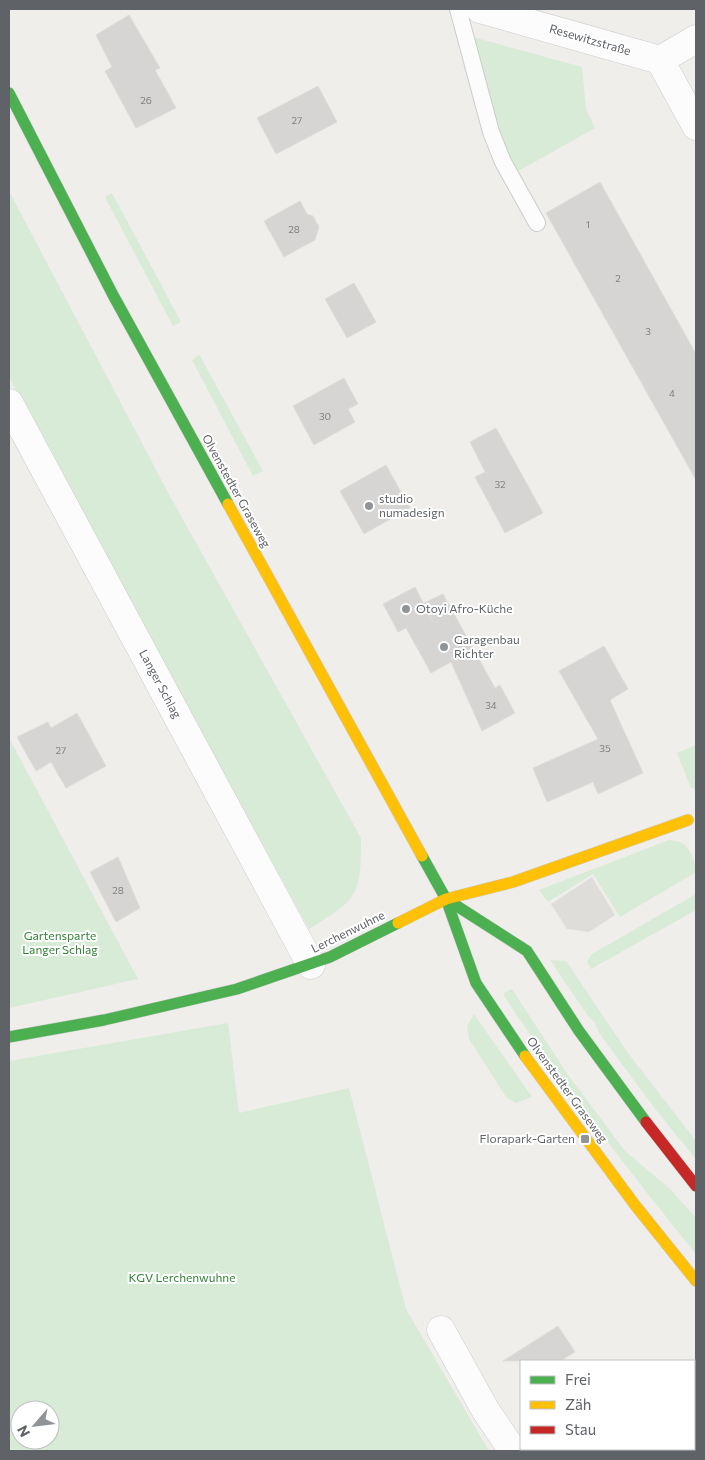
<svg xmlns="http://www.w3.org/2000/svg" width="705" height="1460" viewBox="0 0 705 1460" font-family="Commissioner,sans-serif">
<style>
.industrial{fill:#dfddda}
.green{fill:#d8ebd6;fill-rule:evenodd}
.building{fill:#d6d5d3;stroke:#deddd9}
.lines{fill:none;stroke-linecap:round;stroke-linejoin:round}
.lane-casing{stroke:#cbcccc;stroke-width:18}
.street-casing{stroke:#cbcccc;stroke-width:29}
.fast-casing{stroke:#cacacb;stroke-width:12}
.slow-casing{stroke:#cacacb;stroke-width:12}
.jam-casing{stroke:#cacacb;stroke-width:12}
.lane{stroke:#fdfcfc;stroke-width:16}
.street{stroke:#fdfcfc;stroke-width:28}
.fast{stroke:#4caf50;stroke-width:11}
.slow{stroke:#ffc107;stroke-width:11}
.jam{stroke:#c62828;stroke-width:11}
.poi-dot{fill:#919496;stroke:#fff;stroke-width:2}
.labels{text-anchor:middle;stroke-width:4;stroke-linejoin:round;paint-order:stroke}
.number-label{font-size:10px;fill:#7e8184}
.street-label{font-size:12px;fill:#5f6368;stroke:#fff}
.poi-label{font-size:12px;fill:#5f6368;stroke:#fff;text-anchor:start}
.park-label{font-size:12px;fill:#348238;stroke:#fff}
</style>
<rect width="100%" height="100%" fill="#efeeea"/>
<path class="industrial" d="M592,877L615,915L589,932L567,929L551,904Z"/>
<g class="green">
<path d="M469,36L582,67L586,109L595,128L515,173L494,125Z"/>
<path d="M9,191L171,498L361,838C361,896 358,899 309,929L163,663L9,377Z"/>
<path d="M112,193L181,322L173,326L105,197Z"/>
<path d="M199,354L263,471L253,476L192,360Z"/>
<path d="M9,738L138,979L9,1008Z"/>
<path d="M696,745V789L691,788L677,753Z"/>
<path d="M669,840C673,841 679,841 682,843C691,849 696,863 696,872L620,917L593,874L548,902L539,890Z"/>
<path d="M696,894V910L591,969L587,962L592,954Z"/>
<path d="M550,960L566,961L628,1053L696,1141V1159L656,1110L599,1033L594,1021L590,1019Z"/>
<path d="M512,989L566,1072L625,1151L670,1189L696,1218V1254C628,1170 562,1085 503,994Z"/>
<path d="M474,1014L532,1097L516,1103L506,1097L469,1039L467,1026Z"/>
<path d="M228,1023L239,1113L349,1088L406,1309L489,1451H9V1061ZM20,1410H50V1440H20Z"/>
</g>
<g class="building">
<path d="M129,15L160,68L155,70L176,108L136,128L105,71L112,67L96,35Z"/>
<path d="M318,86L337,122L276,154L257,118Z"/>
<path d="M600,182L696,354V480L546,213Z"/>
<path d="M300,201L307,214L313,216L319,227L315,240L284,257L264,221Z"/>
<path d="M354,283L376,322L347,338L325,299Z"/>
<path d="M344,378L358,404L348,409L355,422L314,445L293,406Z"/>
<path d="M496,428L543,513L505,533L475,477L485,472L470,442Z"/>
<path d="M386,465L410,508L364,534L340,491Z"/>
<path d="M415,587L433,622L424,603L443,594L495,688L500,685L515,713L482,731L451,662L431,673L406,628L398,632L383,604Z"/>
<path d="M604,646L628,689L610,700L643,773L598,794L593,782L547,802L533,768L598,739L559,671Z"/>
<path d="M77,713L106,766L66,788L51,762L36,771L17,737L48,722L51,728Z"/>
<path d="M118,857L140,908L116,922L90,872Z"/>
<path d="M558,1326L575,1352L560,1361H503Z"/>
</g>
<g class="lines">
<defs>
<path id="lane" d="M458,9L491,132L503,162L537,223"/>
<g id="street">
<path d="M480,9L660,60L696,39"/>
<path d="M660,60L696,126"/>
<path d="M9,403L311,965"/>
<path d="M441,1330L486,1411L513,1451"/>
</g>
<g id="fast">
<path d="M9,93L113,295L228,504"/>
<path d="M422,856L446,899L476,983L525,1056"/>
<path d="M446,899L527,951L579,1031L646,1122"/>
<path d="M9,1037L104,1020L237,989L330,957L398,923"/>
</g>
<g id="slow">
<path d="M228,504L422,856"/>
<path d="M398,923L446,899L513,882L688,820"/>
<path d="M525,1056L635,1205L696,1281"/>
</g>
<path id="jam" d="M646,1122L696,1186"/>
</defs>
<use href="#lane" class="lane-casing"/>
<use href="#street" class="street-casing"/>
<use href="#fast" class="fast-casing"/>
<use href="#slow" class="slow-casing"/>
<use href="#jam" class="jam-casing"/>
<use href="#lane" class="lane"/>
<use href="#street" class="street"/>
<use href="#fast" class="fast"/>
<use href="#slow" class="slow"/>
<use href="#jam" class="jam"/>
</g>
<g class="poi-dot">
<circle cx="369" cy="506" r="5"/>
<circle cx="406" cy="609" r="5"/>
<circle cx="444" cy="647" r="5"/>
<rect x="580" y="1134" width="10" height="10" rx="2.5"/>
</g>
<g class="labels">
<g class="number-label">
<text x="146" y="104">26</text>
<text x="297" y="124">27</text>
<text x="588" y="228">1</text>
<text x="294" y="233">28</text>
<text x="618" y="282">2</text>
<text x="648" y="335">3</text>
<text x="672" y="397">4</text>
<text x="325" y="420">30</text>
<text x="500" y="488">32</text>
<text x="491" y="709">34</text>
<text x="605" y="752">35</text>
<text x="61" y="754">27</text>
<text x="118" y="894">28</text>
</g>
<g class="street-label">
<text transform="translate(590 40) rotate(16)" y="4">Resewitzstraße</text>
<text transform="translate(236 491) rotate(61)" y="4">Olvenstedter Graseweg</text>
<text transform="translate(160 684) rotate(62)" y="4">Langer Schlag</text>
<text transform="translate(348 932) rotate(-26)" y="4">Lerchenwuhne</text>
<text transform="translate(567 1090) rotate(54)" y="4">Olvenstedter Graseweg</text>
</g>
<g class="poi-label">
<text x="379" y="503">studio<tspan x="379" dy="14">numadesign</tspan></text>
<text x="416" y="613">Otoyi Afro-Küche</text>
<text x="454" y="644">Garagenbau<tspan x="454" dy="14">Richter</tspan></text>
<text x="575" y="1143" text-anchor="end">Florapark-Garten</text>
</g>
<g class="park-label">
<text x="60" y="940">Gartensparte<tspan x="60" dy="14">Langer Schlag</tspan></text>
<text x="182" y="1282">KGV Lerchenwuhne</text>
</g>
</g>
<rect width="705" height="1460" fill="none" stroke="#5f6368" stroke-width="20"/>
<rect x="520" y="1360" width="175" height="90" fill="#ffffff" stroke="#bfc1c3"/>
<rect x="530" y="1376" width="25" height="8" fill="#4caf50" stroke="#bfc1c3"/>
<text x="565" y="1385" font-size="15" fill="#5f6368">Frei</text>
<rect x="530" y="1401" width="25" height="8" fill="#ffc107" stroke="#bfc1c3"/>
<text x="565" y="1410" font-size="15" fill="#5f6368">Zäh</text>
<rect x="530" y="1426" width="25" height="8" fill="#c62828" stroke="#bfc1c3"/>
<text x="565" y="1435" font-size="15" fill="#5f6368">Stau</text>
<g transform="translate(35 1425) rotate(242)"><circle r="24" fill="#ffffff" stroke="#bfc1c3"/>
<path d="M0-4L9 19L0 12L-9 19Z" fill="#919496"/>
<text y="-8" font-size="14" font-weight="bold" text-anchor="middle" fill="#5f6368">N</text>
</g>
</svg>
